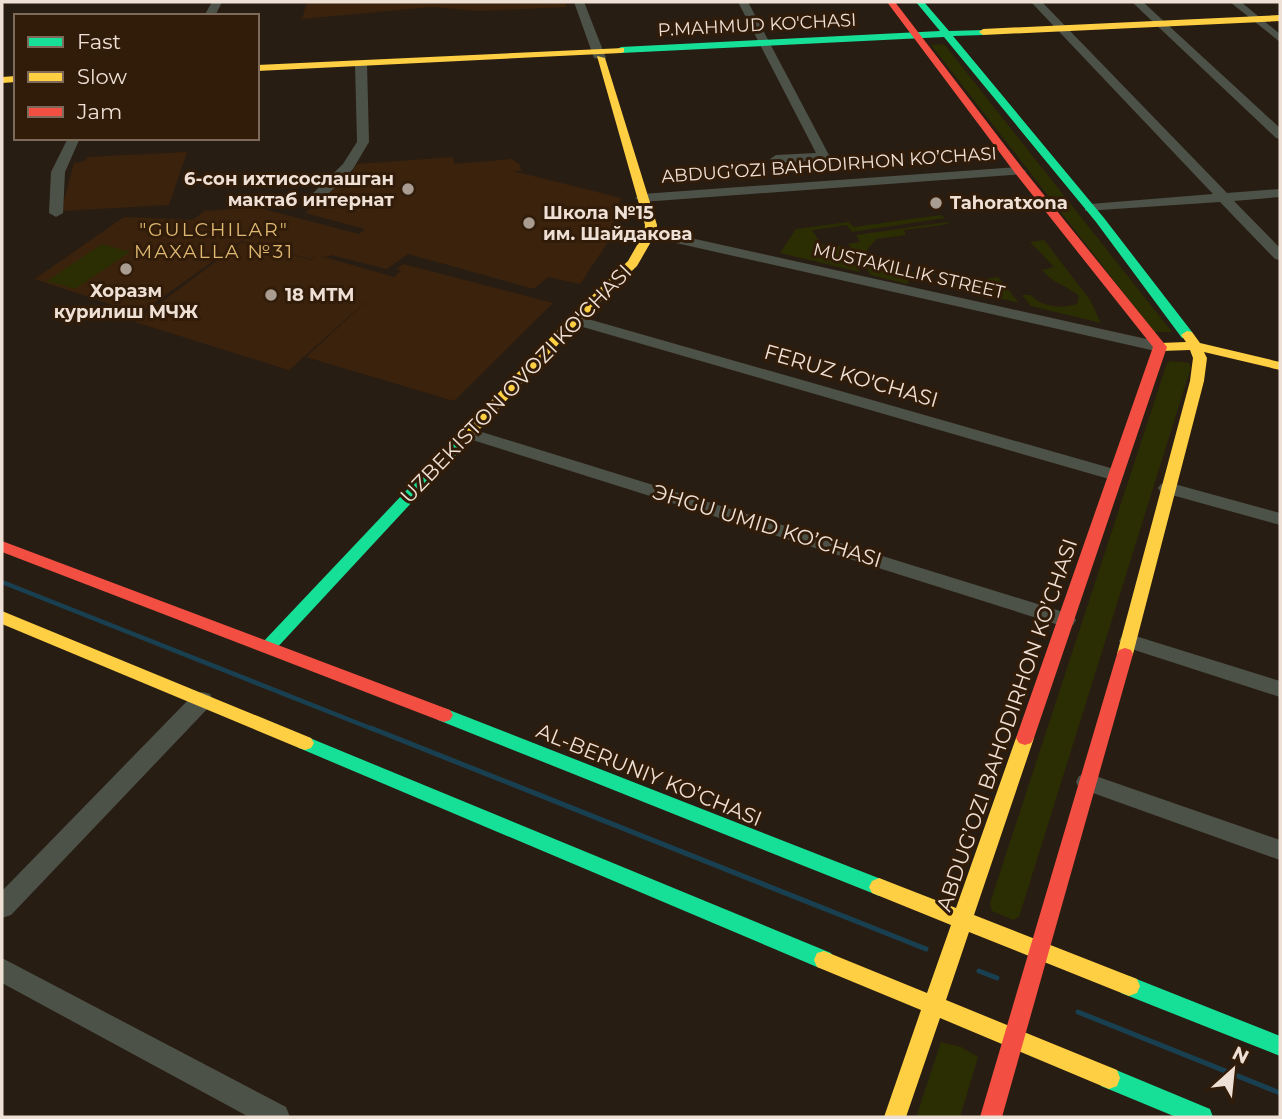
<svg xmlns="http://www.w3.org/2000/svg" width="1282" height="1119" viewBox="0 0 1282 1119" font-family="Montserrat,sans-serif">
<style>
.built{fill:#3b220c}
.green{fill:#2b2d03}
.lines{fill:none;stroke-linecap:round;stroke-linejoin:round}
.stream-far1{stroke:#194051;stroke-width:4.5}
.stream{stroke:#194051;stroke-width:5}
.street{fill:#4d5249;fill-rule:evenodd}
.fast{fill:#16e098;fill-rule:evenodd}
.slow{fill:#ffcf43;fill-rule:evenodd}
.jam{fill:#f24e42;fill-rule:evenodd}
.poi-dot{fill:#a99c91;stroke:#311c0a;stroke-width:2.5}
.labels{text-anchor:middle;stroke-width:6;stroke-linejoin:round;paint-order:stroke}
.far-street-label{font-size:18px;fill:#efe0d5;stroke:#311c0a}
.far-poi-label{font-size:18px;font-weight:bold;fill:#efe0d5;stroke:#311c0a;text-anchor:start}
.far-neighbourhood-label{font-size:19px;letter-spacing:2px;fill:#dfb871;stroke:#311c0a}
.street-label{font-size:21px;fill:#efe0d5;stroke:#311c0a}
</style>
<rect width="100%" height="100%" fill="#281d13"/>
<g class="built">
<path d="M307,2H565L567,7L479,11L432,7L302,19Z"/>
<path d="M187,152L169,205L61,211L74,163L85,161L88,157Z"/>
<path d="M453,157L454,164L512,159L520,165L521,171H513L621,198L608,242L580,284L548,277L534,289L408,254L387,269L331,255L327,257L317,255L394,277L401,271L397,269L403,264L553,303L454,401L306,357L381,288L289,370L135,322L242,242L312,260L316,256L311,259L241,241L139,314L35,279L124,217L193,220L204,211L256,207L359,234L365,229L305,213L345,175L349,176L357,164Z"/>
</g>
<g class="green">
<path d="M944,44L1172,332H1154L931,45Z"/>
<path d="M941,215L945,218L852,232L847,225L812,230L822,245L843,246L860,272L780,253L796,229L848,222L854,227Z"/>
<path d="M947,222L949,224L904,230L906,235L876,239L867,250L875,263L863,265L848,244L860,242L856,235Z"/>
<path d="M1044,240L1090,300L1101,323L1031,306L1022,295H1030C1043,307 1060,309 1077,304L1079,296C1066,285 1052,283 1042,270L1054,267L1030,242Z"/>
<path d="M102,244L130,252L75,289L47,281Z"/>
<path d="M877,265L908,273L932,271L935,275L911,277L907,284L871,275L866,267Z"/>
<path d="M998,277L1019,303L945,285Z"/>
<path d="M1171,361L1189,363L1191,367L1019,917L1013,920L992,911L990,903L1167,363Z"/>
<path d="M941,1042L961,1047L978,1057L960,1117H916Z"/>
</g>
<g class="lines">
<path class="stream-far1" d="M2,582L375,730"/>
<g class="stream">
<path d="M371,728L926,949"/>
<path d="M979,971L997,978"/>
<path d="M1078,1012L1280,1093"/>
</g>
<g class="street">
<path d="M212,2H222L215,16H204Z"/>
<path d="M574,2H584L606,58L604,60L594,58Z"/>
<path d="M738,2H748L830,157L829,160L776,163L770,159L776,155L816,153Z"/>
<path d="M1031,2H1042L1227,193L1280,189V197L1234,201L1280,248V260L1275,259L1220,202L1085,211V205L1090,204L1213,194Z"/>
<path d="M1132,2H1143L1280,128V139L1276,138Z"/>
<path d="M1230,2H1241L1280,34V42Z"/>
<path d="M361,61L367,64L369,142L353,169L317,205H307V199L343,164L357,142L355,64Z"/>
<path d="M68,138H80L65,172L63,213L56,217L49,213L51,172Z"/>
<path d="M1019,167L1026,171L1024,174L642,202L635,198L642,194Z"/>
<path d="M650,229L1160,342L1168,347L1160,352L645,236V230Z"/>
<path d="M574,315L1121,471L1124,475L1115,481L1109,479L569,323L566,320Z"/>
<path d="M469,428L1073,615L1076,620L1073,625L1066,627L1059,625L463,437L460,433Z"/>
<path d="M1167,482L1280,513V525L1161,492L1158,488L1161,484Z"/>
<path d="M1129,634L1280,681V697L1122,646L1119,641L1122,636Z"/>
<path d="M202,692L210,694L213,700L210,706L11,915L2,918V891L194,694Z"/>
<path d="M1087,773L1280,840V860L1079,788L1076,782L1079,776Z"/>
<path d="M2,958L286,1107L290,1117H249L2,983Z"/>
</g>
<g class="fast">
<path d="M916,2H924L949,31L986,30V34L983,35L953,36L1104,218L1192,332V338H1182L1096,222L944,37L621,53L616,50L621,47L940,31Z"/>
<path d="M460,438L465,439L467,442L465,445L274,651H262L260,647L262,643L455,439Z"/>
<path d="M444,708L886,881L889,887L886,893L879,896L872,893L438,720L435,715L438,710Z"/>
<path d="M305,736L831,953L834,960L831,967L824,969L817,967L299,748L296,743L299,738Z"/>
<path d="M1129,976L1280,1036V1056L1121,993L1118,986L1121,979Z"/>
<path d="M1109,1067L1210,1109L1213,1117H1176L1101,1086L1098,1078L1101,1070Z"/>
</g>
<g class="slow">
<path d="M1280,15V21L983,35L979,32L983,29Z"/>
<path d="M624,48V52L621,53L257,71V65Z"/>
<path d="M597,56L605,58L657,225L656,233L637,266L578,323L465,445H455L453,442L455,439L570,317L628,261L644,233L645,225Z"/>
<path d="M16,76V82L2,83V77Z"/>
<path d="M1187,331L1192,332L1200,343L1280,362V370L1204,352L1207,358L1204,381L1133,654L1131,658H1119L1117,654L1190,381L1193,358L1190,350L1160,351L1153,347L1160,343L1186,342L1181,335Z"/>
<path d="M2,611L311,738L314,743L311,748L305,750L299,748L2,624Z"/>
<path d="M1025,731L1031,733L1034,738L974,915L1137,979L1140,986L1137,993L1129,996L969,932L946,1000L1117,1070L1120,1078L1117,1086L1109,1089L940,1018L906,1117H884L921,1010L817,967L814,960L817,953L824,951L927,993L951,925L872,893L869,887L872,881L879,878L956,908L1016,738L1019,733Z"/>
</g>
<g class="jam">
<path d="M887,2H895L1023,169L1167,347L1034,738L1031,743L1025,745L1019,743L1016,738L1153,347L1015,173Z"/>
<path d="M2,541L450,710L453,715L450,720L444,722L438,720L2,552Z"/>
<path d="M1125,648L1131,650L1133,654L1002,1117H980L1117,654L1119,650Z"/>
</g>
</g>
<g class="poi-dot">
<circle cx="408" cy="189" r="7"/>
<circle cx="936" cy="203" r="7"/>
<circle cx="529" cy="223" r="7"/>
<circle cx="126" cy="269" r="7"/>
<circle cx="271" cy="295" r="7"/>
</g>
<g class="labels">
<g class="far-street-label">
<text transform="translate(757 25) rotate(-3)" y="6">P.MAHMUD KO'CHASI</text>
<text transform="translate(829 165) rotate(-4)" y="6">ABDUG’OZI BAHODIRHON KO’CHASI</text>
<text transform="translate(909 271) rotate(13)" y="6">MUSTAKILLIK STREET</text>
</g>
<g class="far-poi-label">
<text x="394" y="185" text-anchor="end">6-сон ихтисослашган<tspan x="394" dy="21">мактаб интернат</tspan></text>
<text x="950" y="209">Tahoratxona</text>
<text x="543" y="219">Школа №15<tspan x="543" dy="21">им. Шайдакова</tspan></text>
<text x="126" y="297" text-anchor="middle">Хоразм<tspan x="126" dy="21">курилиш МЧЖ</tspan></text>
<text x="285" y="301">18 MTM</text>
</g>
<g class="far-neighbourhood-label">
<text x="214" y="236">"GULCHILAR"<tspan x="214" dy="22">MAXALLA №31</tspan></text>
</g>
<g class="street-label">
<text transform="translate(851 376) rotate(16)" y="7">FERUZ KO'CHASI</text>
<text transform="translate(516 384) rotate(-46)" y="7">UZBEKISTON OVOZI KO'CHASI</text>
<text transform="translate(767 526) rotate(17)" y="7">ЭHGU UMID KO’CHASI</text>
<text transform="translate(1007 725) rotate(-71)" y="7">ABDUG’OZI BAHODIRHON KO’CHASI</text>
<text transform="translate(649 775) rotate(22)" y="7">AL-BERUNIY KO’CHASI</text>
</g>
</g>
<rect width="1282" height="1119" fill="none" stroke="#efe0d5" stroke-width="7"/>
<rect x="14" y="14" width="245" height="126" fill="#311c0a" stroke="#7d6a5b" stroke-width="2"/>
<rect x="28" y="37" width="35" height="10" fill="#16e098" stroke="#7d6a5b" stroke-width="2"/>
<text x="77" y="49" font-size="21" fill="#efe0d5">Fast</text>
<rect x="28" y="72" width="35" height="10" fill="#ffcf43" stroke="#7d6a5b" stroke-width="2"/>
<text x="77" y="84" font-size="21" fill="#efe0d5">Slow</text>
<rect x="28" y="107" width="35" height="10" fill="#f24e42" stroke="#7d6a5b" stroke-width="2"/>
<text x="77" y="119" font-size="21" fill="#efe0d5">Jam</text>
<g transform="translate(1233 1070) rotate(27)" stroke="#311c0a" stroke-width="5" paint-order="stroke">
<path d="M0-5L12 26L0 18L-12 26Z" fill="#efe0d5"/>
<text y="-10" font-size="19" font-weight="bold" text-anchor="middle" fill="#efe0d5">N</text>
</g>
</svg>
